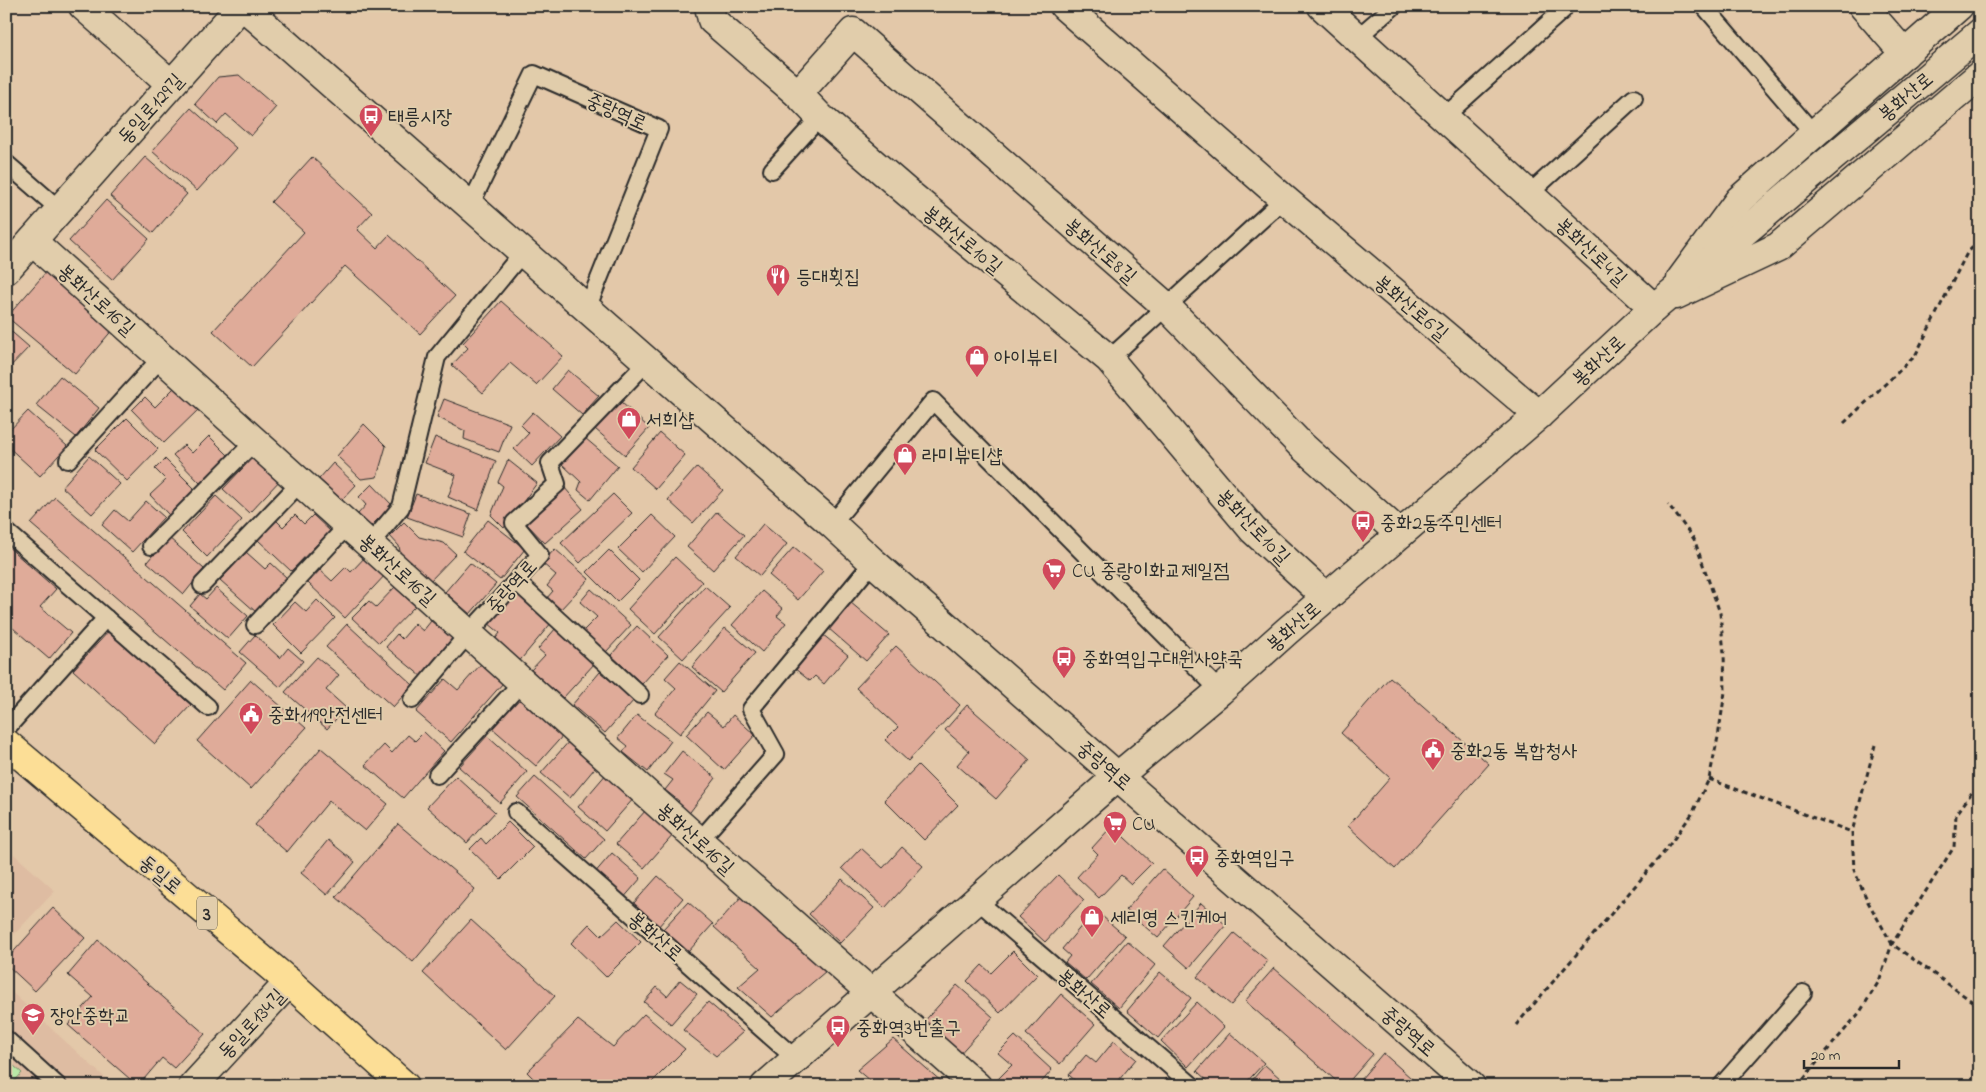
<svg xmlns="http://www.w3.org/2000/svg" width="1986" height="1092" viewBox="0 0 1986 1092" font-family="'Indie Flower','Poor Story',sans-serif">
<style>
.built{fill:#debca2}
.green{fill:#b9e9a7;stroke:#728a69}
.building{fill:#dfab99;stroke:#2b2b2b}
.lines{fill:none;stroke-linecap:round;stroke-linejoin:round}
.service-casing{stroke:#2b2b2b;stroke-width:20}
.minor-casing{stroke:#2b2b2b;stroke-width:31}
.tertiary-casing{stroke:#2b2b2b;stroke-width:31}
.secondary-casing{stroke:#2b2b2b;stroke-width:31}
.primary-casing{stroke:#2b2b2b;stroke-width:31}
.path{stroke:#2b2b2b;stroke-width:3;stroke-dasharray:5 4;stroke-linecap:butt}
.service{stroke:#e1cdab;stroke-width:16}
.minor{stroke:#e1cdab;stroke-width:28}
.tertiary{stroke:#e1cdab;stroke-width:28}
.secondary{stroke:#e1cdab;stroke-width:28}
.primary{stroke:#fcde96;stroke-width:28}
.labels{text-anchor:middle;stroke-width:4;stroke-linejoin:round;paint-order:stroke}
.shield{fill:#e1cdab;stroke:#625c51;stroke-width:1}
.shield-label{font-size:19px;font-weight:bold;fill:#2b2b2b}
.street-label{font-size:20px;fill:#2b2b2b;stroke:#e1cdab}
.poi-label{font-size:20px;fill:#2b2b2b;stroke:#e1cdab;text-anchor:start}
</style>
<rect width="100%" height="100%" fill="#e3c8a9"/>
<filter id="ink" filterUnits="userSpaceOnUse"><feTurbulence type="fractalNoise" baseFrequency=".02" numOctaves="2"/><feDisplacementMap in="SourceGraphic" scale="10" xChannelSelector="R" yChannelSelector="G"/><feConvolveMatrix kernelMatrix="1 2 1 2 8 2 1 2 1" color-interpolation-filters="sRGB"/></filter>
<g filter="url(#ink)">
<g class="built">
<path d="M6,847L55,891L6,943Z"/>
<path d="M6,987L114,1086H6Z"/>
</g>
<path class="green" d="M6,1059L22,1073L10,1086H6Z"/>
<g class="building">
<path d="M239,75L276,107L251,136L226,114L217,124L195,104L218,77Z"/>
<path d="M191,108L236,148L197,191L152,151Z"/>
<path d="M145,157L187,194L153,233L110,196Z"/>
<path d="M312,157L372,213L357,229L377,248L389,235L455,296L420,334L345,266L252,367L213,331L304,232L271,202Z"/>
<path d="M106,200L149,239L112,280L69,241Z"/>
<path d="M47,271L114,328L75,374L7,317Z"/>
<path d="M501,301L563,356L536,385L510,363L483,393L452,365L468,348L463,343Z"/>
<path d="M6,327L29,347L6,371Z"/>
<path d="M568,370L599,396L582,415L552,389Z"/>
<path d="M60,376L99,408L76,437L36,405Z"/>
<path d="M178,384L201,407L164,443L132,410L145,397L155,407Z"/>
<path d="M444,399L510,424L499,452L464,439L465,431L437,417Z"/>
<path d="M620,401L649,428L625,455L595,429Z"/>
<path d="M28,411L67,446L40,476L6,445V434Z"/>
<path d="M533,412L560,436L532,466L514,449L529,433L521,425Z"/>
<path d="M127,418L158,449L127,481L95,450Z"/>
<path d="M364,424L386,446L377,477L361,479L337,456Z"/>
<path d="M660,433L685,455L656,489L631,467Z"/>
<path d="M209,436L228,455L200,483L173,455L184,445L192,453Z"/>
<path d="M435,437L496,461L478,510L448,497L456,475L425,463Z"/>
<path d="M585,438L618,466L590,500L578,490L581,482L562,464Z"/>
<path d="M257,453L283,477L249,513L223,489Z"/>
<path d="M89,456L120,484L92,514L62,487Z"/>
<path d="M165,459L195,489L169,515L150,495L166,480L155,469Z"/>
<path d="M508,460L537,483L504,528L491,515L503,486L498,482Z"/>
<path d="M333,463L356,485L342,500L319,479Z"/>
<path d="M697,467L723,490L693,523L668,500Z"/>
<path d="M372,484L392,505L370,527L358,514L366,505L359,497Z"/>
<path d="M564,487L583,509L545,543L525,522Z"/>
<path d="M416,494L471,514L463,537L407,517Z"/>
<path d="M613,494L632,513L580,563L561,543Z"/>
<path d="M216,496L242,520L207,557L182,532Z"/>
<path d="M55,497L246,663L223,690L31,524Z"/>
<path d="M146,501L164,517L132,552L102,525L115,510L128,521Z"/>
<path d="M717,512L744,535L713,570L687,547Z"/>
<path d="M295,515L304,524L313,515L330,531L291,571L258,540L276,520L283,527Z"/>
<path d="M652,515L675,537L642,572L618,549Z"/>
<path d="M488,520L525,549L500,580L463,551Z"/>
<path d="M404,522L419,537L444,543L456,554L428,583L401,557L399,546L390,536Z"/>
<path d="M763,524L787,544L760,576L736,556Z"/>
<path d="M168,537L204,569L184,594L147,562Z"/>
<path d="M6,545L56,589L40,607L71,633L49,659L6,622Z"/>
<path d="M794,547L823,571L798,600L769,575Z"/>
<path d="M555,549L589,579L559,611L546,599L553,591L547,586L556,575L542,563Z"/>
<path d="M609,550L639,580L617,602L587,572Z"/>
<path d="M246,552L265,569L271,563L287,578L256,612L220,580Z"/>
<path d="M367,555L387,573L345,618L308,583L320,570L332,581L346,567L351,572Z"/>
<path d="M675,557L702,582L655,634L628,609Z"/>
<path d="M470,563L496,584L470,614L445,592Z"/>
<path d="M705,586L730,608L683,659L659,637Z"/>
<path d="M395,587L415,606L379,643L352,618L369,601L376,607Z"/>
<path d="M216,588L248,616L228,639L190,606L200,594L206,599Z"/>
<path d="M591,589L631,625L606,652L583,631L597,617L580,602Z"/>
<path d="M516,591L552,622L517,664L492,643L500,633L488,623Z"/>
<path d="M762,591L783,609L777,616L786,623L762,652L732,625Z"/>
<path d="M317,600L335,618L301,653L273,625L295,602L306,612Z"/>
<path d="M850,602L889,635L866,661L828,628Z"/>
<path d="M431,621L453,639L421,676L386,647L397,634L402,639L415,624L423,631Z"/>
<path d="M347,624L413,685L393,707L326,647Z"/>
<path d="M637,626L668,655L642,684L611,655Z"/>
<path d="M556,628L595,663L563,698L531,670L545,655L538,649Z"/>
<path d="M725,628L755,653L721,692L692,667Z"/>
<path d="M109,631L191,705L155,744L73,670Z"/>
<path d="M822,634L848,655L824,684L815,676L810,681L794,668Z"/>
<path d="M255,635L280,658L288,648L303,661L280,687L240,652Z"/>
<path d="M896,646L960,705L908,761L885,740L898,727L856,688Z"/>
<path d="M317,657L339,675L326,690L346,708L327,729L285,692Z"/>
<path d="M680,661L715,691L680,734L655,713L676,688L665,678Z"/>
<path d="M481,664L503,683L451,742L416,712L445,679L458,690Z"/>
<path d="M600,672L634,700L605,733L572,705Z"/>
<path d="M1390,677L1489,764L1395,869L1348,826L1390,778L1341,733Z"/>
<path d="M251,680L306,728L251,789L197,741Z"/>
<path d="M520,693L565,733L536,766L491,727Z"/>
<path d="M967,705L1030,760L996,799L957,765L969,751L945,730Z"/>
<path d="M707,712L724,726L733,715L755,735L724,770L686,735Z"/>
<path d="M637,715L671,741L648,772L623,752L628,746L618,738Z"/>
<path d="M424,732L444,751L403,798L365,765L384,745L392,753L408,735L415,741Z"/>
<path d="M487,736L527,772L500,803L459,767Z"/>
<path d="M571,739L599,763L570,798L541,773Z"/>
<path d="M321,748L388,804L365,831L329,801L287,852L255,825Z"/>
<path d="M682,751L716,778L687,816L675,807L679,801L665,790L673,780L664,774Z"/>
<path d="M918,765L958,805L924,840L884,800Z"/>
<path d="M607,773L635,797L605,831L578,807Z"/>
<path d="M456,776L495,812L467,843L427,807Z"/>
<path d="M535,777L604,839L586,859L517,797Z"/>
<path d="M646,810L674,834L644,868L616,844Z"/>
<path d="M508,822L533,847L501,879L470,849L481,838L486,844Z"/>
<path d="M398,824L475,889L413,962L336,897Z"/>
<path d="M1112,826L1152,863L1131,884L1121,875L1099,898L1077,877L1098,854L1092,848Z"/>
<path d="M328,840L355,862L327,895L301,873Z"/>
<path d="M902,847L923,866L885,908L842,868L861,848L883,868Z"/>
<path d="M612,853L641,878L622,900L593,875Z"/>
<path d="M1162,869L1193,897L1158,938L1126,910Z"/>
<path d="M1058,875L1084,900L1045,942L1018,917Z"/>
<path d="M658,876L683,898L658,927L633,904Z"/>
<path d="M842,879L874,908L840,943L809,914Z"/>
<path d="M741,897L826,971L772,1017L738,987L760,968L714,927Z"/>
<path d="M688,902L713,924L688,952L663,929Z"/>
<path d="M1201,903L1226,925L1189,968L1164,946Z"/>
<path d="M53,908L85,938L35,991L6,964V960Z"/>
<path d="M1095,910L1125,936L1086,980L1065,962L1070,956L1062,949Z"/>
<path d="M471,920L555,996L506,1050L423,973Z"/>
<path d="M618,920L641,942L606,977L571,943L589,924L601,936Z"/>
<path d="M1234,933L1268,961L1231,1005L1197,977Z"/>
<path d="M98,940L205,1034L174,1068L162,1058L138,1086L68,1025L93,997L68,975Z"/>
<path d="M1127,941L1155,965L1119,1008L1091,984Z"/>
<path d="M1013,951L1037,975L1000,1013L967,981L982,965L991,973Z"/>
<path d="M1274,968L1373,1054L1345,1086H1342L1245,1001Z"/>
<path d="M1160,972L1191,998L1158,1038L1127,1011Z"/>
<path d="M680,980L697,994L671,1024L644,1002L657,987L667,996Z"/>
<path d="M957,985L993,1017L957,1057L921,1025Z"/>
<path d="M1061,994L1095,1024L1060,1064L1026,1034Z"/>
<path d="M708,1002L743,1032L716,1056L683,1030Z"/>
<path d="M1197,1002L1224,1027L1188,1067L1161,1041Z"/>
<path d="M644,1014L685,1049L648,1086H541L527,1072L578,1020L613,1047Z"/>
<path d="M1230,1033L1264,1063L1243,1086H1213L1197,1071Z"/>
<path d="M1015,1036L1052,1070L1038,1086L992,1085L1012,1065L998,1053Z"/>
<path d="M893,1039L943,1083L941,1086H876L857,1070Z"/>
<path d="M1114,1041L1136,1059L1114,1086H1081L1069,1075L1086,1055L1096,1063Z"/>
<path d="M1383,1053L1420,1086H1355Z"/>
<path d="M1265,1065L1289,1086H1247Z"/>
<path d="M1167,1078L1176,1086H1161Z"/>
<path d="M273,1079L281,1086H267Z"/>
</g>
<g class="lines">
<defs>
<g id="service">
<path d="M1704,6L1814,134"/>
<path d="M1358,37L1394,6"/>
<path d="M1445,116L1563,10"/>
<path d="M6,163L60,210"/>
<path d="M772,170L820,117"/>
<path d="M1530,193L1634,98"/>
<path d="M470,206L534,74L659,129L587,309"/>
<path d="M1109,359L1284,199"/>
<path d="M68,460L162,357"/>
<path d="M832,524L933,401L1220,691"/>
<path d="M6,531L208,707"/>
<path d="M370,544L401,507L437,357L523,252"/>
<path d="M151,546L255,441"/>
<path d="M516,581L640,695"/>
<path d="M202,585L301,482"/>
<path d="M255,625L348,525"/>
<path d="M412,700L469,633L540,555L514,523L557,484L550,463L647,362"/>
<path d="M6,729L106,618"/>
<path d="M437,775L523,681"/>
<path d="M516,812L796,1059"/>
<path d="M699,841L776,754L751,709L873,562"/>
<path d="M978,901L1193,1086"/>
<path d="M6,1039L58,1086"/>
<path d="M1721,1086L1803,993"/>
</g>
<g id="minor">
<path d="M83,6L171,84"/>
<path d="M709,6L712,20L798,94L820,117L908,193L1109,359L1253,530L1326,597"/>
<path d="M1064,6L1284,199L1539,415"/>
<path d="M1322,6L1654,308"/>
<path d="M1863,6L1905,54"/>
<path d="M798,94L853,32L1167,307L1300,444L1400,534"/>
<path d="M32,241L699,841L977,1086"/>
<path d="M6,270L241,6"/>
<path d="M193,1086L289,982"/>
</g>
<g id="tertiary">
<path d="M243,6L832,524L873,562L1471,1086"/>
<path d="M1681,279L1739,200L1959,6"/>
<path d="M1676,295L1778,247L1980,75"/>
</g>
<path id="secondary" d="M765,1086L1118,776L1220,691L1287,631L1539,415L1654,308L1980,33"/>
<path id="primary" d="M6,743L289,982L405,1086"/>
</defs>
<use href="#service" class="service-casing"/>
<use href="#minor" class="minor-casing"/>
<use href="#tertiary" class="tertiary-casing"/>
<use href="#secondary" class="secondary-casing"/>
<use href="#primary" class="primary-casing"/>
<g class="path">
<path d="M1844,423L1915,356L1967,253L1980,240"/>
<path d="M1875,745L1852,832L1854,870L1868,902L1892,944L1980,1007"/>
<path d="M1709,779L1852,832"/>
<path d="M1516,1025L1665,851L1692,814L1709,779L1718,737L1725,692L1724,653L1720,613L1694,539L1668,504"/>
<path d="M1797,1086L1860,1012L1879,981L1892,944L1954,847L1956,815L1973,791L1980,788"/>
</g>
<use href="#service" class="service"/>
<use href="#minor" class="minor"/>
<use href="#tertiary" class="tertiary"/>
<use href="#secondary" class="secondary"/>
<use href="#primary" class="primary"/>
</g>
</g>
<defs>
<symbol id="bus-pin" viewBox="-11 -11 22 30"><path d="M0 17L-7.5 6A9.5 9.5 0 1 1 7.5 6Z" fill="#d1495b" stroke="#e1cdab"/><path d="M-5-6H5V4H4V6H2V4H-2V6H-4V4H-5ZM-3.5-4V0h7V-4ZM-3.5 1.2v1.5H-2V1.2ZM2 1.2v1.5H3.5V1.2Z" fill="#fff"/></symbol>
<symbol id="restaurant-pin" viewBox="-11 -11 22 30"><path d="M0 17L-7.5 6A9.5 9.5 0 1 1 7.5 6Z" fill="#d1495b" stroke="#e1cdab"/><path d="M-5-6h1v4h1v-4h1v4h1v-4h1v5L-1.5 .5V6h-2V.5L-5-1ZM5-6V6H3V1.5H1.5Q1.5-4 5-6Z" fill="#fff"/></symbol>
<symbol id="shop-pin" viewBox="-11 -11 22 30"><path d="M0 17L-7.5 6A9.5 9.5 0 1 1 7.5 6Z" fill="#d1495b" stroke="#e1cdab"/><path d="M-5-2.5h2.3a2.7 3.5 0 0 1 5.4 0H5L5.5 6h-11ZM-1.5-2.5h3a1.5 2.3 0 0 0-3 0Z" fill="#fff"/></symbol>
<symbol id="supermarket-pin" viewBox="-11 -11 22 30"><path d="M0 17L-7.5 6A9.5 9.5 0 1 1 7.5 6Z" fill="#d1495b" stroke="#e1cdab"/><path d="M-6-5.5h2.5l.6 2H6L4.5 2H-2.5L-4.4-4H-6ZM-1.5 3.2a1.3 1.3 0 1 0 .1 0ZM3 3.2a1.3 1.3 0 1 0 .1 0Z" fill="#fff"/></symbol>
<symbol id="civic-pin" viewBox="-11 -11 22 30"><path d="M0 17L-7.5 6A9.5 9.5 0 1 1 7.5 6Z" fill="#d1495b" stroke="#e1cdab"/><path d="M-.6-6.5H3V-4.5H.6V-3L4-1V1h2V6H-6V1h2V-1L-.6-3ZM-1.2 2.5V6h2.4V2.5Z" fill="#fff"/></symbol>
<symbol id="school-pin" viewBox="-11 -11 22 30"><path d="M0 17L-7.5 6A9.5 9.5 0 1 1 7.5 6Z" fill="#d1495b" stroke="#e1cdab"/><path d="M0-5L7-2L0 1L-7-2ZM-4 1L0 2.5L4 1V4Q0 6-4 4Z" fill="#fff"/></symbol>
</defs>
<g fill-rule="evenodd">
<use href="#bus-pin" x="357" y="102" width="28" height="38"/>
<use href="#restaurant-pin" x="764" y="262" width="28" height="38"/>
<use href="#shop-pin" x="963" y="343" width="28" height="38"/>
<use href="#shop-pin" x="615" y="405" width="28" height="38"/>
<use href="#shop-pin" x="891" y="441" width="28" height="38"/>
<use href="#bus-pin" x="1349" y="508" width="28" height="38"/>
<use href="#supermarket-pin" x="1040" y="556" width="28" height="38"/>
<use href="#bus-pin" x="1050" y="644" width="28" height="38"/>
<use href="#civic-pin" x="237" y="700" width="28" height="38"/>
<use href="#civic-pin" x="1419" y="736" width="28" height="38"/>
<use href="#supermarket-pin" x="1101" y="809" width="28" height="38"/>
<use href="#bus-pin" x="1183" y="843" width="28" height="38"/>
<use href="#shop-pin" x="1078" y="903" width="28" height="38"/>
<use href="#school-pin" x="19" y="1001" width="28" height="38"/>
<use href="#bus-pin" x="824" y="1013" width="28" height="38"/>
</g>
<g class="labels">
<rect class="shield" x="197" y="896.5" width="20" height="33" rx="4"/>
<g class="shield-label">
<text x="207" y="920">3</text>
</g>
<g class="street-label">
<text transform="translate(1905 96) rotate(-40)" y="7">봉화산로</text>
<text transform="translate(150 108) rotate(-48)" y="7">동일로129길</text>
<text transform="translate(617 111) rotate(24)" y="7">중랑역로</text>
<text transform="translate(963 239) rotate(39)" y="7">봉화산로10길</text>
<text transform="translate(1101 250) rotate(41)" y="7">봉화산로8길</text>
<text transform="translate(1592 251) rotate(43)" y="7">봉화산로4길</text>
<text transform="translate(97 299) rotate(42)" y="7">봉화산로16길</text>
<text transform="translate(1412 307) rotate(40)" y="7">봉화산로6길</text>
<text transform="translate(1598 360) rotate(-43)" y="7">봉화산로</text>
<text transform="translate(1254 526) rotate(46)" y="7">봉화산로10길</text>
<text transform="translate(398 569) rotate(42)" y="7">봉화산로16길</text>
<text transform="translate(511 586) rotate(-48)" y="7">중랑역로</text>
<text transform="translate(1293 626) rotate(-41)" y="7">봉화산로</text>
<text transform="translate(1105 765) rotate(41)" y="7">중랑역로</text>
<text transform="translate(696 838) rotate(42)" y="7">봉화산로16길</text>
<text transform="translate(161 874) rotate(40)" y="7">동일로</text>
<text transform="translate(656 936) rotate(41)" y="7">봉화산로</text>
<text transform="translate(1085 993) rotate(41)" y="7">봉화산로</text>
<text transform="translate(251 1023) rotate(-47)" y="7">동일로134길</text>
<text transform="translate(1409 1031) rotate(41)" y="7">중랑역로</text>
</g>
<g class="poi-label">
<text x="388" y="123">태릉시장</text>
<text x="796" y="283">등대횟집</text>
<text x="994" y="364">아이뷰티</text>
<text x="646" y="426">서희샵</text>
<text x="922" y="462">라미뷰티샵</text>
<text x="1380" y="529">중화2동주민센터</text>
<text x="1072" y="577">CU 중랑이화교제일점</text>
<text x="1082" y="665">중화역입구대원사약국</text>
<text x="268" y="721">중화119안전센터</text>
<text x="1450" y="757">중화2동 복합청사</text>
<text x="1132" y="830">CU</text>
<text x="1214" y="864">중화역입구</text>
<text x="1110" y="924">세리영 스킨케어</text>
<text x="50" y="1022">장안중학교</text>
<text x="856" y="1034">중화역3번출구</text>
</g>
</g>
<rect width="1986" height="1092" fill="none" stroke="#e1cdab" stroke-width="25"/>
<rect x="12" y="12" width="1961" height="1067" fill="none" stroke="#2b2b2b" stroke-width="2" filter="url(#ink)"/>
<path d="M1804 1060v8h95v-8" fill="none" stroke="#2b2b2b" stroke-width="2.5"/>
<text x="1811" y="1060" font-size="15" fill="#2b2b2b" stroke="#e1cdab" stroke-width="4" paint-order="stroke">20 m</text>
</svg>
